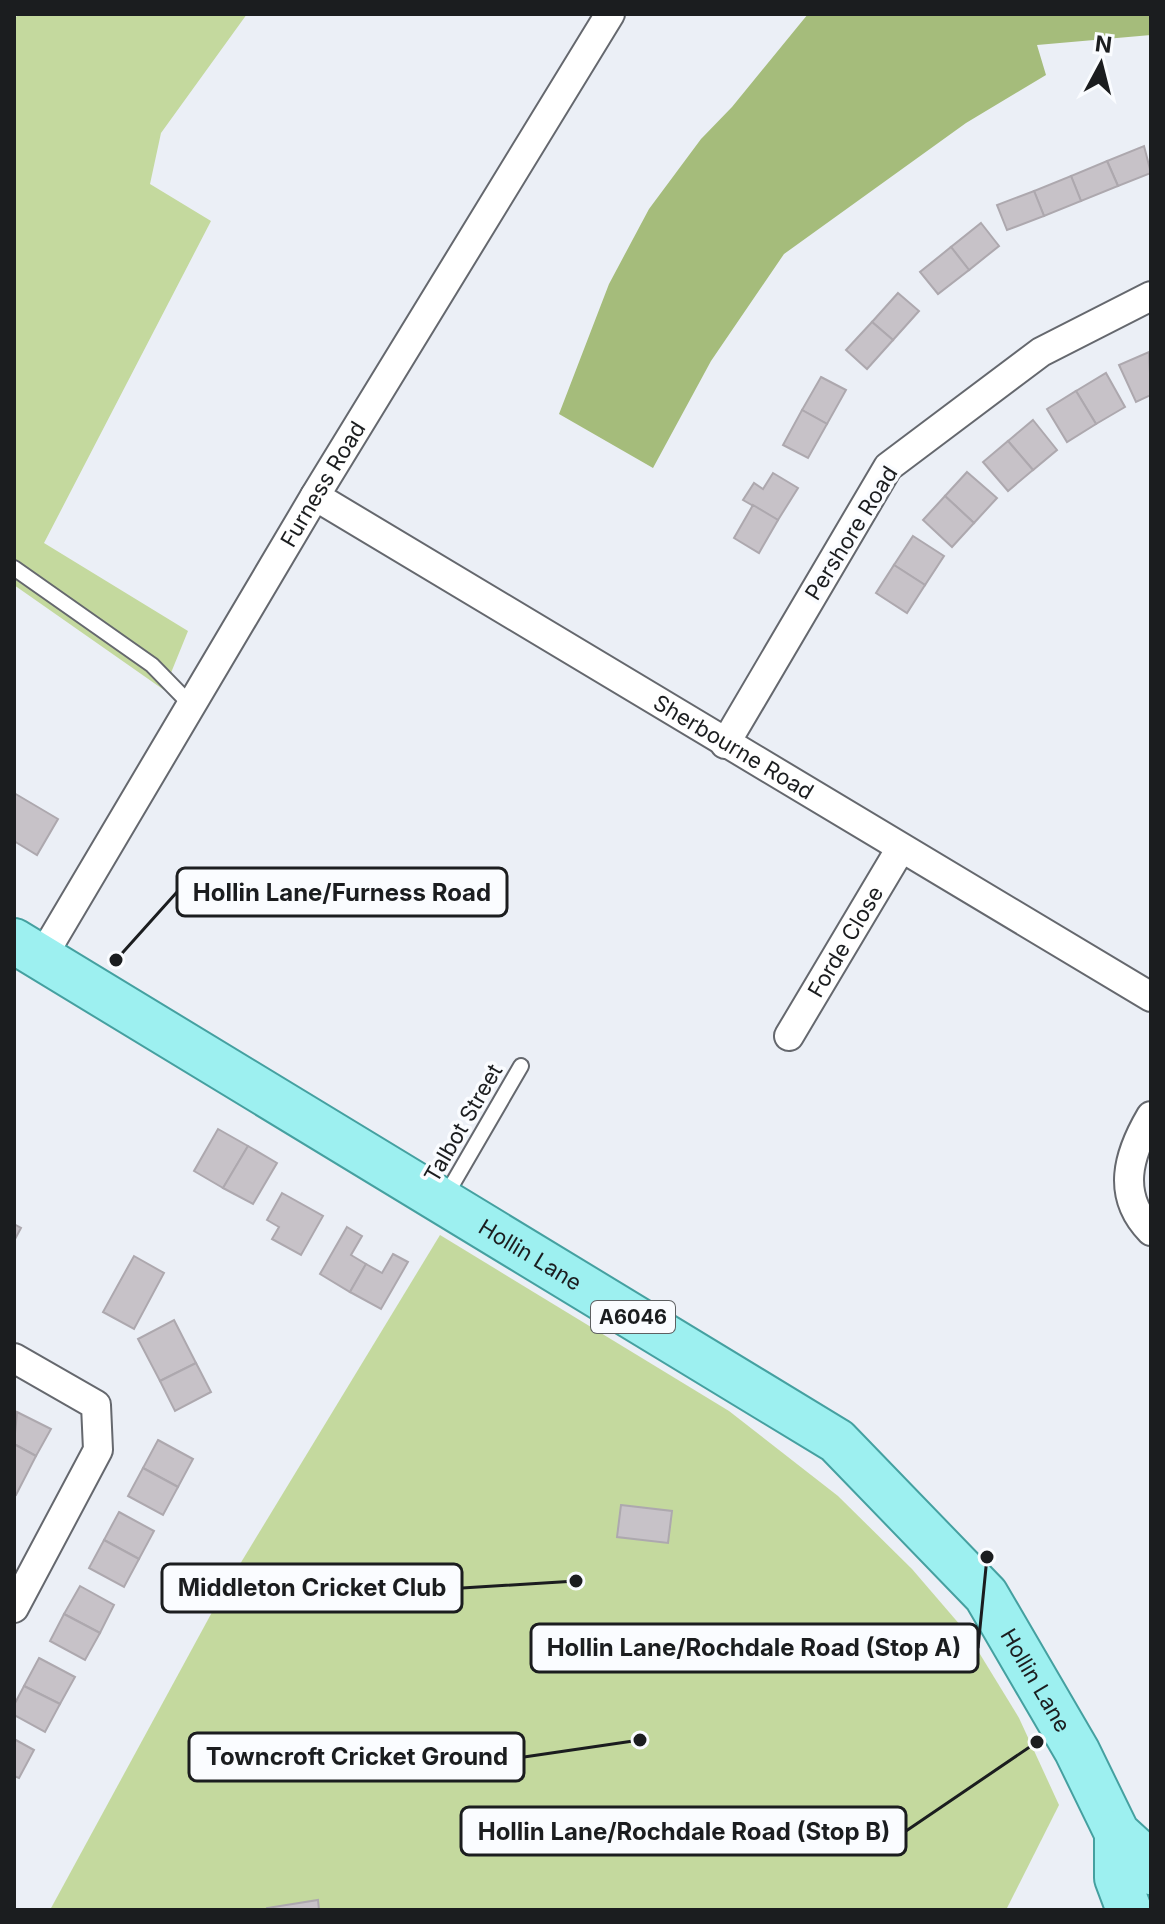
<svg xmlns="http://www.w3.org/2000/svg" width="1165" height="1924" viewBox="0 0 1165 1924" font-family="Inter,sans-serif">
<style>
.green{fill:#c4d99e}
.forest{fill:#a5bc7b}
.building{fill:#c7c2c8;stroke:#ada8ae;stroke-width:2}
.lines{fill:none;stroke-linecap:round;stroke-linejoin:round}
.service-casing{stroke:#65686e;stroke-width:18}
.minor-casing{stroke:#65686e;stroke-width:32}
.primary-casing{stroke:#45a0a0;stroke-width:48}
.service{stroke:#fff;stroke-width:14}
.minor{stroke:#fff;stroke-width:28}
.primary{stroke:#9df0f0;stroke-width:44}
.labels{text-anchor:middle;stroke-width:7;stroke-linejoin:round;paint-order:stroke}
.shield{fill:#fafcff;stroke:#5e6062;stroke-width:2}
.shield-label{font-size:20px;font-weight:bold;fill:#1b1d1f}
.street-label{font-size:22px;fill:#1b1d1f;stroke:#fafcff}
.leader{fill:none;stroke:#1b1d1f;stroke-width:3}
.callout-dot{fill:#1b1d1f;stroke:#fafcff;stroke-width:3}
.callout{fill:#fafcff;stroke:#1b1d1f;stroke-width:3}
.callout-label{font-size:24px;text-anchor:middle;font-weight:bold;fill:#1b1d1f}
</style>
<rect width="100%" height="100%" fill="#ebeff6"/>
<g class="green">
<path d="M19,14H247L161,133L150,184L211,221L44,543L188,631L164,690L14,585V19Z"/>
<path d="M440,1235L729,1411L838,1496L912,1569L967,1633L1019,1718L1059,1805L1006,1910H50L223,1592Z"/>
</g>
<path class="forest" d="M808,14H1151V35L1037,45L1046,75L966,123L784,254L711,361L653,468L559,414L609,284L649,209L701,139L732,107Z"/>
<g class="building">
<path d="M1144,146L1151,173L1118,186L1107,161Z"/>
<path d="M1107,161L1118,186L1081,201L1071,176Z"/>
<path d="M1071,176L1081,201L1044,216L1034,191Z"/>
<path d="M1034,191L1044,216L1007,230L997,205Z"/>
<path d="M981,223L999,246L969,270L951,247Z"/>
<path d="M951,247L969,270L938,294L920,272Z"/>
<path d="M898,293L919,311L893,340L872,322Z"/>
<path d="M872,322L893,340L867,369L846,350Z"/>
<path d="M1149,352L1151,395L1136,402L1119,365Z"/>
<path d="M1106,373L1125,407L1096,424L1076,391Z"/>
<path d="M821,377L846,390L827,424L802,410Z"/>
<path d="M1076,391L1096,424L1067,442L1047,409Z"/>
<path d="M802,410L827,424L808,458L783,445Z"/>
<path d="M1033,420L1057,450L1033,470L1008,441Z"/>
<path d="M1008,441L1033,470L1008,491L983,462Z"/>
<path d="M967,472L997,498L974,523L945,496Z"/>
<path d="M773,473L798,488L778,520L743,500L754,483L763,489Z"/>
<path d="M945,496L974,523L952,547L923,520Z"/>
<path d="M753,505L778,520L759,553L734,538Z"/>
<path d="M913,536L944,556L925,585L894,565Z"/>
<path d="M894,565L925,585L907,613L876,593Z"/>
<path d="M14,793L58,819L37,855L14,841Z"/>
<path d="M218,1129L248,1146L223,1188L194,1171Z"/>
<path d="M248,1146L277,1163L253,1204L223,1188Z"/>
<path d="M282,1193L323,1216L301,1255L272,1239L279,1227L267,1220Z"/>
<path d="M14,1224L21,1228L14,1241Z"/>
<path d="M347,1227L362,1236L351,1255L366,1264L350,1292L320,1274Z"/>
<path d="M393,1254L408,1262L381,1309L350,1292L366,1264L382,1273Z"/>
<path d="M134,1256L164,1273L134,1329L103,1312Z"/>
<path d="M174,1320L196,1363L160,1381L138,1339Z"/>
<path d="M196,1363L211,1392L175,1411L160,1381Z"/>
<path d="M17,1412L51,1429L36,1456L14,1444Z"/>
<path d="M158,1440L193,1459L178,1487L143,1468Z"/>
<path d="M14,1444L36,1456L16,1495L14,1494Z"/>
<path d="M143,1468L178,1487L163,1515L128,1496Z"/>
<path d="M621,1505L672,1511L668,1543L617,1537Z"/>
<path d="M119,1512L154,1531L139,1559L104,1540Z"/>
<path d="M104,1540L139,1559L124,1587L89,1568Z"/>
<path d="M80,1586L114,1605L100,1633L64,1614Z"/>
<path d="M64,1614L100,1633L85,1660L50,1641Z"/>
<path d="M39,1658L75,1677L60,1704L24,1686Z"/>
<path d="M24,1686L60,1704L45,1732L14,1715V1705Z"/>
<path d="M14,1739L34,1750L19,1778L14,1776Z"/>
<path d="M318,1900L319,1910H267V1908Z"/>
</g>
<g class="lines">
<defs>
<g id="service">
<path d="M14,568L152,665L191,705"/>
<path d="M445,1197L521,1066"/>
</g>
<g id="minor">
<path id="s1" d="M315,496L1151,997"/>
<path d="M725,744L888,467L1041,352L1151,296"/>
<path id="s2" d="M42,957L315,496L610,14"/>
<path id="s3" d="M789,1036L901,848"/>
<path d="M1151,1116C1128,1155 1116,1195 1151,1231"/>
<path d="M14,1358L96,1405L98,1450L14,1608"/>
</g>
<g id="primary">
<path id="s4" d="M14,941L837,1441L986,1595L1077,1751L1117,1833L1140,1854L1151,1872"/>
<path d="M1117,1833V1878L1129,1910"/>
</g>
</defs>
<use href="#service" class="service-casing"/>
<use href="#minor" class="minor-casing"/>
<use href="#primary" class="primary-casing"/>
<use href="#service" class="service"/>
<use href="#minor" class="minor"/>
<use href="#primary" class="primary"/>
</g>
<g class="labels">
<rect class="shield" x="591" y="1301" width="84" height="32" rx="6"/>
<g class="shield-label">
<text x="633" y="1324">A6046</text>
</g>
<g class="street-label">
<text dy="8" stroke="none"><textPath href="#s2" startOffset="550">Furness Road</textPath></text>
<text transform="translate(851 533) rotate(-58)" y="8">Pershore Road</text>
<text dy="8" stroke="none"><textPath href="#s1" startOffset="488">Sherbourne Road</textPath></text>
<text dy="8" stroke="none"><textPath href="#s3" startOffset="110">Forde Close</textPath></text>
<text transform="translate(463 1123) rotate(-60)" y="8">Talbot Street</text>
<text dy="8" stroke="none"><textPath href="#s4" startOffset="604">Hollin Lane</textPath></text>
<text dy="8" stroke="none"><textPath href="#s4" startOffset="1276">Hollin Lane</textPath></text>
</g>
</g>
<path class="leader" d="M116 960L177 892M576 1581L462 1588M987 1557L978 1648M640 1740L524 1757M1037 1742L906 1831"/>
<g class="callout-dot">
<circle cx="116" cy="960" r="8"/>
<circle cx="576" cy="1581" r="8"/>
<circle cx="987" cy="1557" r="8"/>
<circle cx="640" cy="1740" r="8"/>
<circle cx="1037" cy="1742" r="8"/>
</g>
<g class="callout">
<rect x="177" y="868" width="330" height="48" rx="8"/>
<rect x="162" y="1564" width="300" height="48" rx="8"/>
<rect x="531" y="1624" width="447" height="48" rx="8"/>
<rect x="189" y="1733" width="335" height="48" rx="8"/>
<rect x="461" y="1807" width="445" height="48" rx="8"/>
</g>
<g class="callout-label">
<text x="342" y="901">Hollin Lane/Furness Road</text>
<text x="312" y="1596">Middleton Cricket Club</text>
<text x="754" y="1656">Hollin Lane/Rochdale Road (Stop A)</text>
<text x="357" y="1765">Towncroft Cricket Ground</text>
<text x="684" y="1840">Hollin Lane/Rochdale Road (Stop B)</text>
</g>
<rect width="1165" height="1924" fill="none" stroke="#1b1d1f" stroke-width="32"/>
<g transform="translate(1101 64) rotate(7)" stroke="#fafcff" stroke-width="6" paint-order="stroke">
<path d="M0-6L14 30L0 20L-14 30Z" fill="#1b1d1f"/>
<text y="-12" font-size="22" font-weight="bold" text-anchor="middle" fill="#1b1d1f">N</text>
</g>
</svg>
